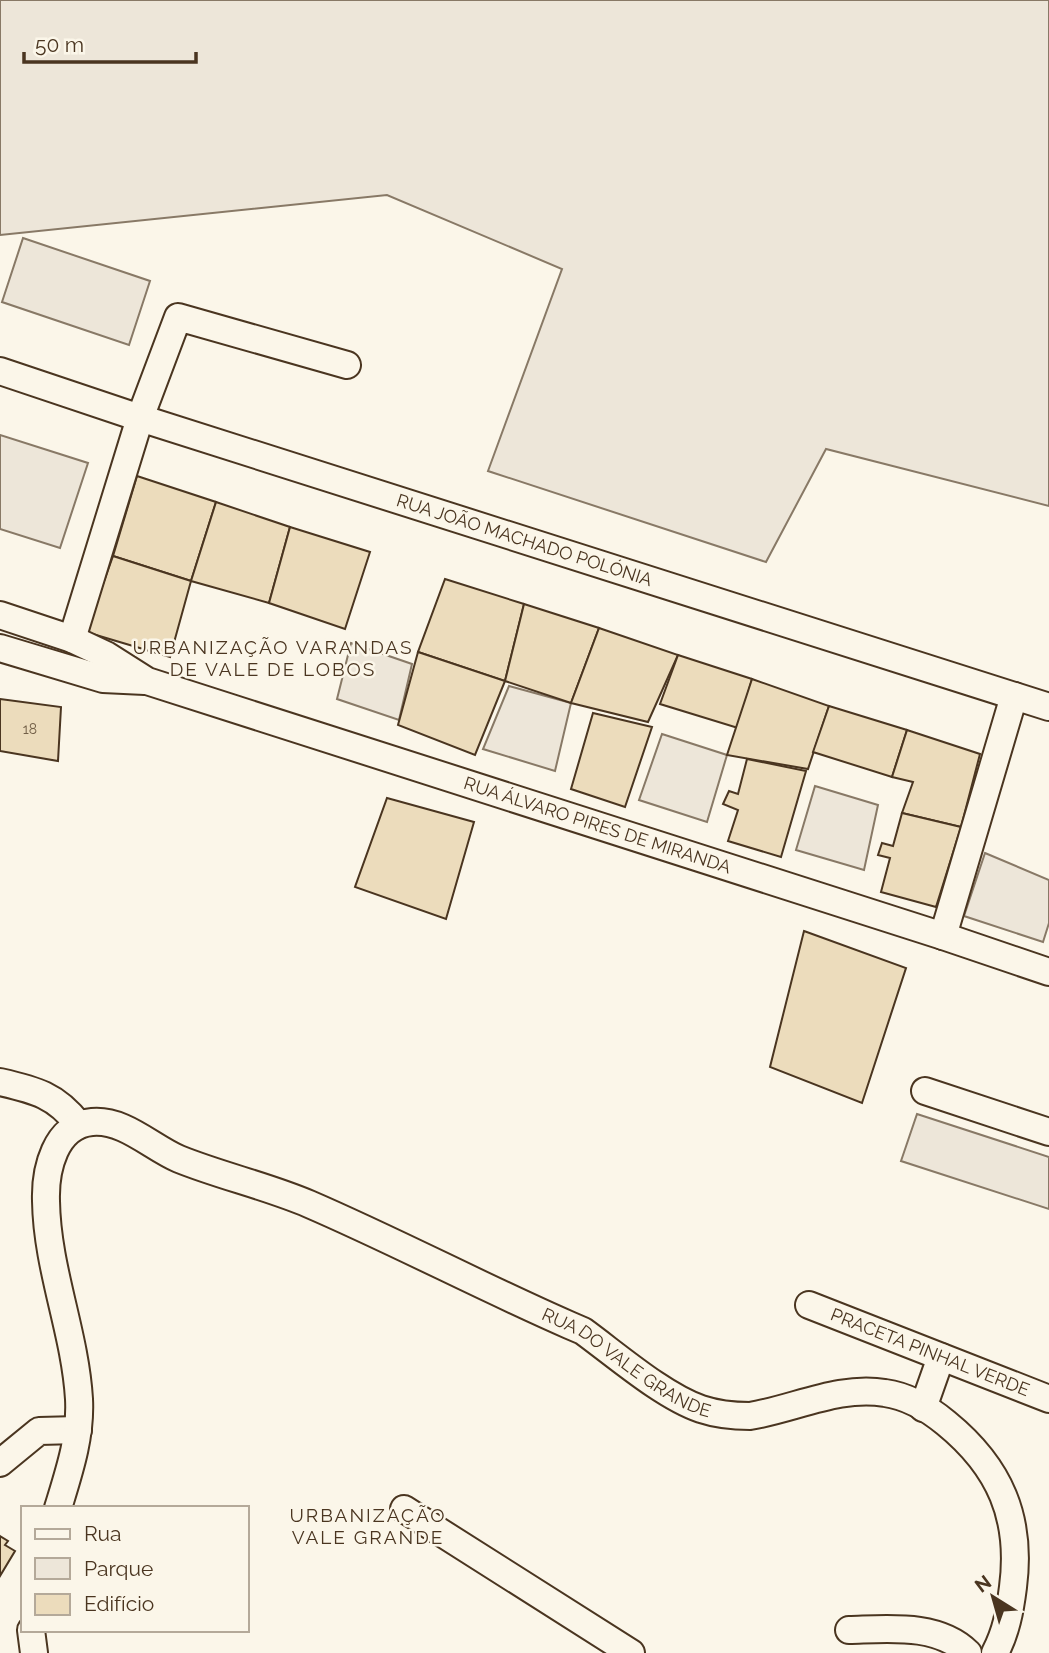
<svg xmlns="http://www.w3.org/2000/svg" width="1049" height="1653" viewBox="0 0 1049 1653" font-family="Raleway,sans-serif">
<style>
.green{fill:#ede6d9;stroke:#887966;stroke-width:2}
.building{fill:#ecdcbc;stroke:#4a3520;stroke-width:2}
.lines{fill:none;stroke-linecap:round;stroke-linejoin:round}
.minor-casing{stroke:#4a3520;stroke-width:30}
.minor{stroke:#fbf6e9;stroke-width:26}
.labels{text-anchor:middle;stroke-width:5;stroke-linejoin:round;paint-order:stroke}
.number-label{font-size:14px;fill:#725f47}
.street-label{font-size:18px;fill:#4a3520;stroke:#fbf6e9}
.neighbourhood-label{font-size:19px;letter-spacing:2px;fill:#4a3520;stroke:#fbf6e9}
</style>
<rect width="100%" height="100%" fill="#fbf6e9"/>
<g class="green">
<path d="M0,0H1049V506L826,449L766,562L488,471L562,269L387,195L0,235Z"/>
<path d="M23,238L150,281L129,345L2,302Z"/>
<path d="M0,435L88,463L60,548L0,529Z"/>
<path d="M351,643L412,664L399,720L337,699Z"/>
<path d="M509,686L571,703L555,771L483,749Z"/>
<path d="M662,734L727,755L707,822L639,800Z"/>
<path d="M815,786L878,805L864,870L796,850Z"/>
<path d="M985,853L1049,880V923L1043,942L964,916Z"/>
<path d="M917,1114L1049,1157V1209L901,1161Z"/>
</g>
<g class="building">
<path d="M137,476L216,502L191,581L113,556Z"/>
<path d="M216,502L290,527L269,603L191,581Z"/>
<path d="M290,527L370,552L345,629L269,603Z"/>
<path d="M113,556L191,581L170,657L86,632Z"/>
<path d="M445,579L524,604L505,681L418,652Z"/>
<path d="M524,604L599,628L571,703L505,681Z"/>
<path d="M599,628L678,655L648,722L571,703Z"/>
<path d="M418,652L505,681L475,755L398,725Z"/>
<path d="M678,655L752,679L738,728L660,704Z"/>
<path d="M752,679L829,706L808,769L727,755Z"/>
<path d="M0,699L61,707L58,761L0,751Z"/>
<path d="M829,706L907,730L892,777L813,752Z"/>
<path d="M593,713L652,727L625,807L571,789Z"/>
<path d="M907,730L980,754L961,827L902,813L913,782L892,777Z"/>
<path d="M747,759L806,771L781,857L728,841L738,810L723,804L729,791L738,794Z"/>
<path d="M387,798L474,822L446,919L355,887Z"/>
<path d="M902,813L961,827L936,907L881,892L890,858L878,855L882,843L893,846Z"/>
<path d="M804,931L906,968L862,1103L770,1067Z"/>
<path d="M0,1536L8,1541L5,1545L15,1551L0,1576Z"/>
</g>
<g class="lines">
<defs>
<g id="minor">
<path id="s1" d="M0,371L140,418L1049,707"/>
<path id="s2" d="M0,615L72,639L106,655L147,681L943,936L1049,972"/>
<path d="M72,639L140,418L178,317L347,365"/>
<path d="M0,648L103,679L145,681"/>
<path d="M943,936L1014,696"/>
<path d="M0,1082C35,1090 56,1095 79,1125"/>
<path d="M925,1091L1049,1132"/>
<path id="s3" d="M809,1305L1049,1399"/>
<path d="M923,1408L941,1357"/>
<path d="M0,1463L39,1431L78,1430"/>
<path id="s4" d="M58,1508C69,1472 81,1437 79,1399C75,1332 47,1269 46,1201C45,1170 55,1125 92,1122C124,1119 151,1147 179,1159C221,1176 267,1186 309,1204C397,1242 482,1287 569,1325L583,1331C616,1355 663,1396 701,1409C716,1414 733,1416 750,1416C794,1409 840,1385 885,1393C907,1396 929,1409 946,1423C1000,1467 1022,1518 1013,1587C1010,1611 1006,1632 995,1653"/>
<path d="M404,1509L631,1653"/>
<path d="M31,1630L34,1653"/>
<path d="M849,1630C888,1629 938,1623 968,1653"/>
</g>
</defs>
<use href="#minor" class="minor-casing"/>
<use href="#minor" class="minor"/>
</g>
<g class="labels">
<g class="number-label">
<text x="30" y="734">18</text>
</g>
<g class="street-label">
<text dy="6" stroke="none"><textPath href="#s1" startOffset="551">RUA JOÃO MACHADO POLÓNIA</textPath></text>
<text dy="6" stroke="none"><textPath href="#s2" startOffset="635">RUA ÁLVARO PIRES DE MIRANDA</textPath></text>
<text dy="6" stroke="none"><textPath href="#s3" startOffset="130">PRACETA PINHAL VERDE</textPath></text>
<text dy="6" stroke="none"><textPath href="#s4" startOffset="1003">RUA DO VALE GRANDE</textPath></text>
</g>
<g class="neighbourhood-label">
<text x="273" y="654">URBANIZAÇÃO VARANDAS<tspan x="273" dy="22">DE VALE DE LOBOS</tspan></text>
<text x="368" y="1522">URBANIZAÇÃO<tspan x="368" dy="22">VALE GRANDE</tspan></text>
</g>
</g>
<rect x="21" y="1506" width="228" height="126" fill="#fbf6e9" stroke="#b4a999" stroke-width="2"/>
<rect x="35" y="1529" width="35" height="10" fill="#fbf6e9" stroke="#b4a999" stroke-width="2"/>
<text x="84" y="1541" font-size="21" fill="#4a3520">Rua</text>
<rect x="35" y="1558" width="35" height="21" fill="#ede6d9" stroke="#b4a999" stroke-width="2"/>
<text x="84" y="1576" font-size="21" fill="#4a3520">Parque</text>
<rect x="35" y="1594" width="35" height="21" fill="#ecdcbc" stroke="#b4a999" stroke-width="2"/>
<text x="84" y="1611" font-size="21" fill="#4a3520">Edifício</text>
<g transform="translate(993 1597) rotate(323)" stroke="#fbf6e9" stroke-width="5" paint-order="stroke">
<path d="M0-5L12 26L0 18L-12 26Z" fill="#4a3520"/>
<text y="-10" font-size="19" font-weight="bold" text-anchor="middle" fill="#4a3520">N</text>
</g>
<path d="M24 52v10h172v-10" fill="none" stroke="#4a3520" stroke-width="3.5"/>
<text x="35" y="52" font-size="21" fill="#4a3520" stroke="#fbf6e9" stroke-width="5" paint-order="stroke">50 m</text>
</svg>
